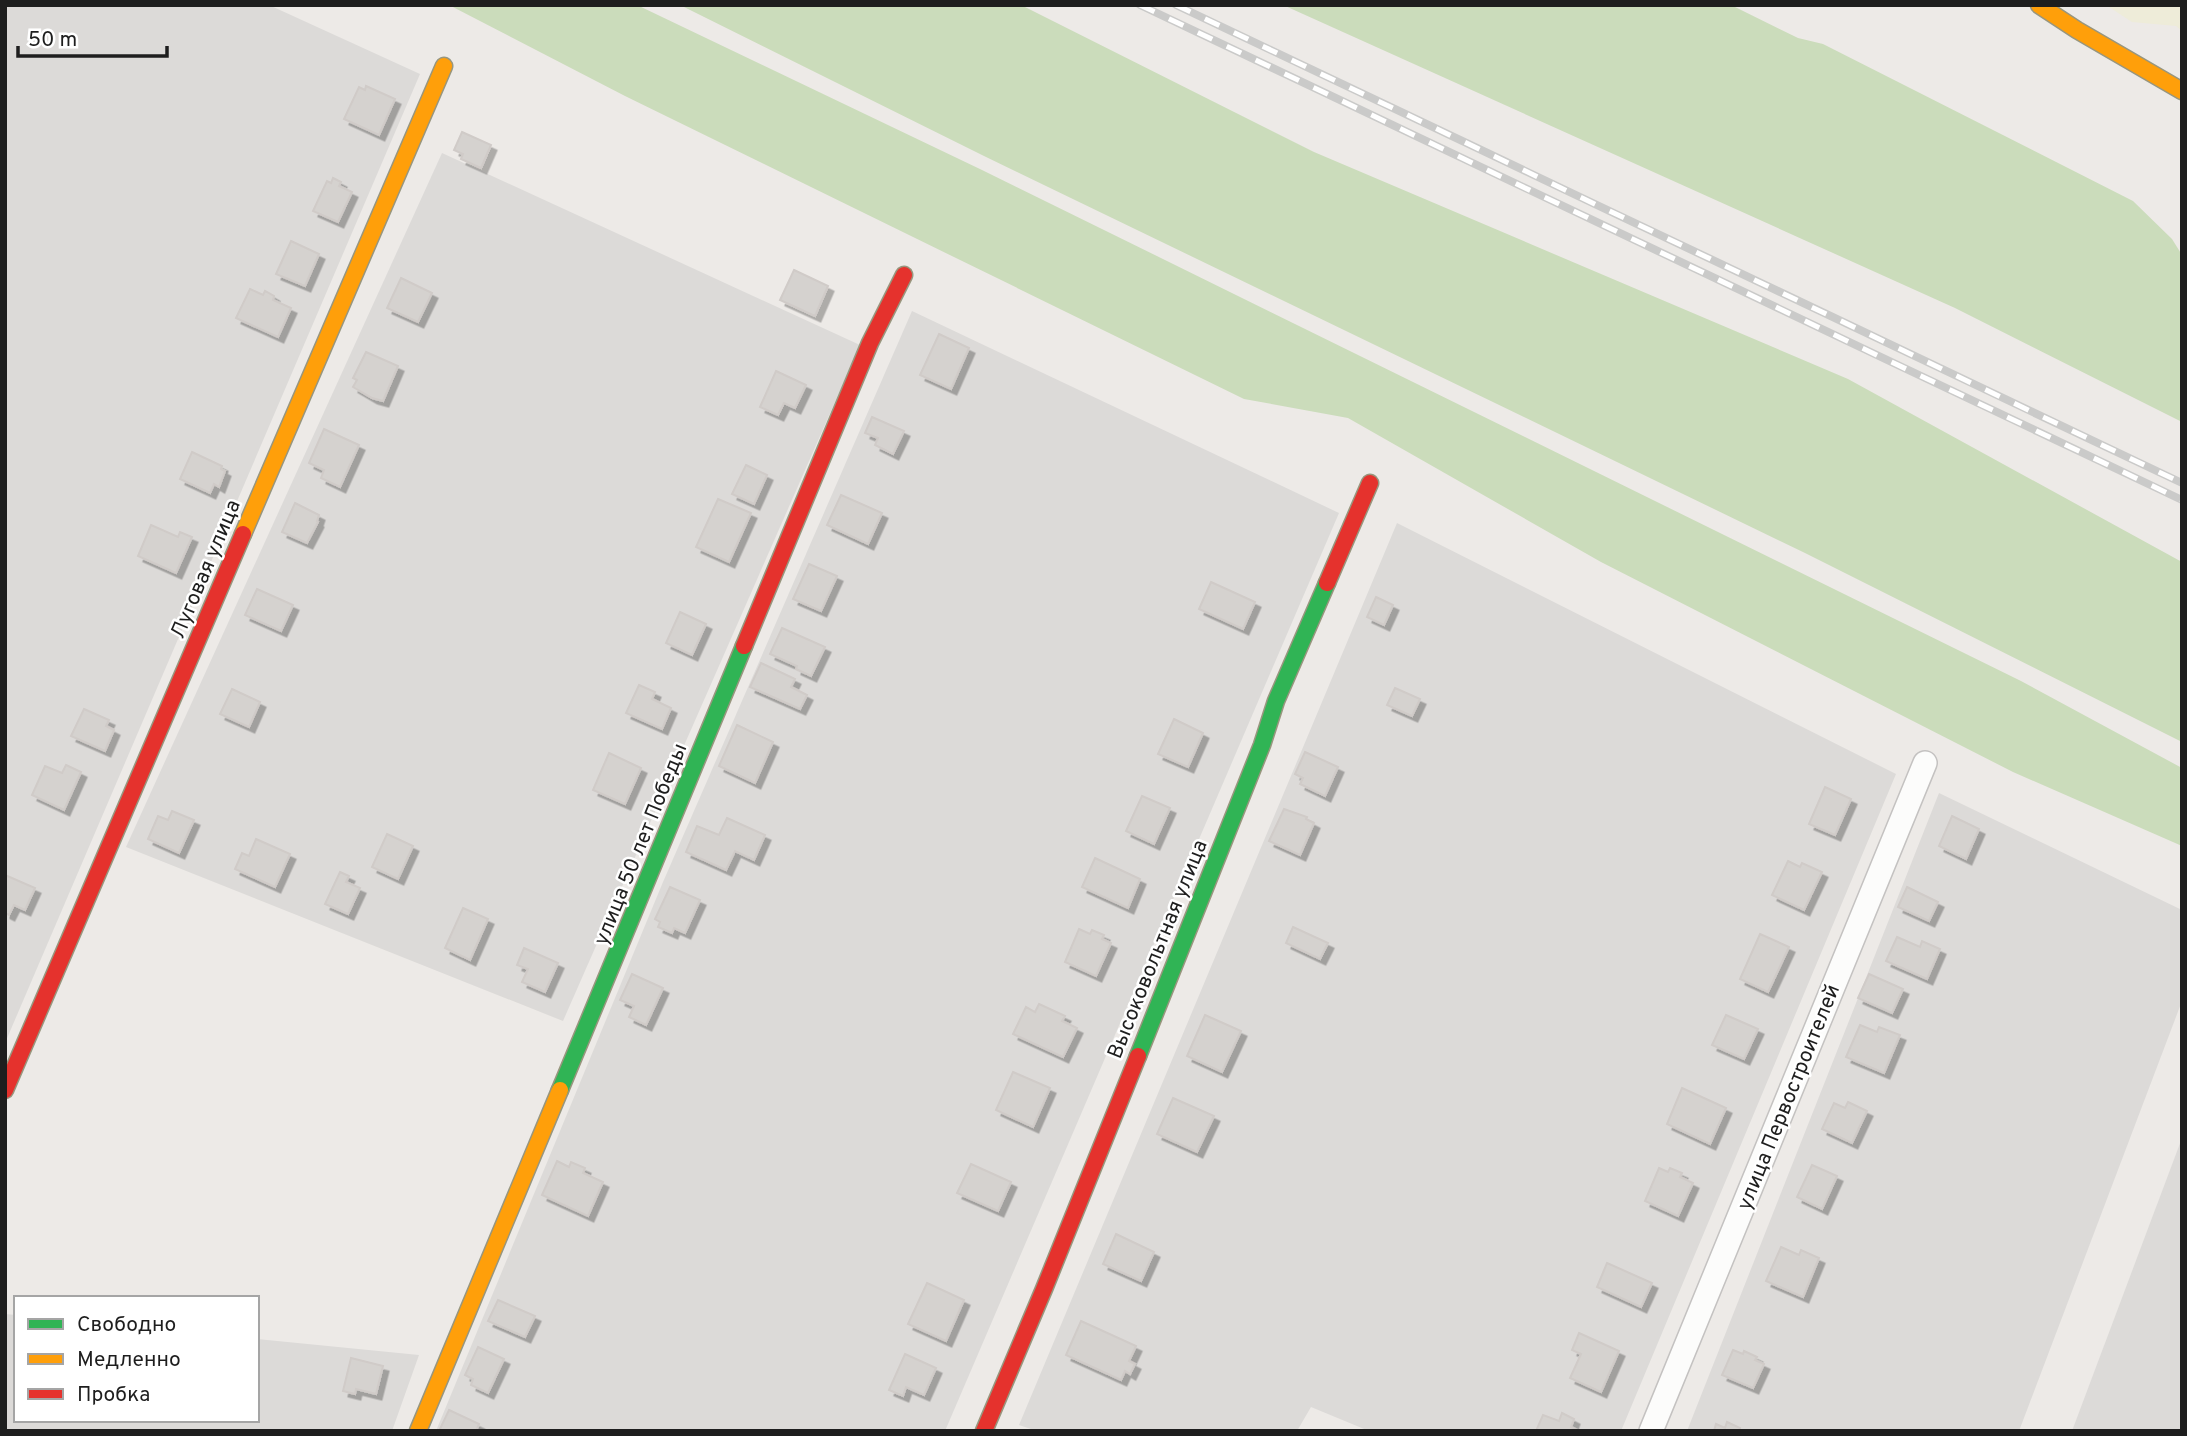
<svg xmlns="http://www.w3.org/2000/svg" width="2187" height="1436" viewBox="0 0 2187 1436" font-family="Overpass,sans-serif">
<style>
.residential{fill:#dcdad8}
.farmland{fill:#eeecd9}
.forest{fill:#cbdcbb}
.building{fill:#d5d2cf;stroke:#d0cbc8;stroke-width:2;filter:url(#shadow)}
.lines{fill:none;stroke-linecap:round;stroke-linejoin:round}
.street-casing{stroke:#c4c2c1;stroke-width:26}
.fast-casing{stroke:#98967e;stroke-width:19}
.slow-casing{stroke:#98967e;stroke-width:19}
.jam-casing{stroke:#98967e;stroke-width:19}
.street{stroke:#fcfcfb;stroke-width:23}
.fast{stroke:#30b455;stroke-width:16}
.slow{stroke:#ff9f0a;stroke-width:16}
.jam{stroke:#e5322d;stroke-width:16}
.rail-casing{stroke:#cacac9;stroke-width:8}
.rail{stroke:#fff;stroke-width:5;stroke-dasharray:16;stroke-linecap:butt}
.labels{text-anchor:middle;stroke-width:5;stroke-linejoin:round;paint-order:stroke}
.street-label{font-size:21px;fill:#1e1e1e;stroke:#fff}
</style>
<defs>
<filter id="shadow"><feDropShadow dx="5.5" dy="5.5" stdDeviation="0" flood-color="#0004"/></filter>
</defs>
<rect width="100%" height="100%" fill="#edeae7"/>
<g class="residential">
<path d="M5,5H269L420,74L5,1043Z"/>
<path d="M442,153L860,345L563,1021L126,847Z"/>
<path d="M912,311L1339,513L945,1431H436L663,882Z"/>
<path d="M1397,523L1896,774L1621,1431H1369L1311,1407L1297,1431H1037L1019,1425Z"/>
<path d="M1939,793L2182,910V1001L2019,1431H1687Z"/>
<path d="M2182,1138V1431H2072Z"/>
<path d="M5,1314L16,1315V1420H257V1339L419,1355L392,1431H5Z"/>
</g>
<path class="farmland" d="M2106,5H2182V31L2176,26L2132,22Z"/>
<g class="forest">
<path d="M449,5H637L982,170L2021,681L2182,768V846L2013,772L1601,562L1348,418L1244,399L625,96Z"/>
<path d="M680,5H1021L1314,152L1848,379L2182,562V742L1805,553L984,156Z"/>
<path d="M1283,5H1731L1798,38L1823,44L2133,201L2172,239L2182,255V422L1955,308Z"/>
</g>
<g class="building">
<path d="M366,86L395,99L379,135L344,119L359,87L365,90Z"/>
<path d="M462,132L491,145L481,168L461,159L463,154L454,150Z"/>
<path d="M333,178L341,182L339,186L352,192L338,222L313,211L327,181L331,183Z"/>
<path d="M291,241L319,254L305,286L276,274Z"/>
<path d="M794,270L828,286L815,316L780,300Z"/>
<path d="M401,278L432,293L418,322L387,308Z"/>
<path d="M250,289L263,295L265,291L274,296L273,300L291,308L278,337L236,318Z"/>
<path d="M939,334L969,348L951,389L920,375Z"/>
<path d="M366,352L398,366L383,401L372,398L353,387L357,380L353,378Z"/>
<path d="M776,371L806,385L795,408L784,403L778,415L760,407Z"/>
<path d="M872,417L904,431L893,454L875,445L878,438L865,433Z"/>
<path d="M324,429L359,445L340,487L321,478L324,470L309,463Z"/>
<path d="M192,452L222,466L221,469L225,471L219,487L214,484L210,493L180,479Z"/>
<path d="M746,465L767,475L754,504L732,494Z"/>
<path d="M841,495L882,513L868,544L827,525Z"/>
<path d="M718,499L751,513L729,562L696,547Z"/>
<path d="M295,503L319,515L317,521L318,522L307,543L282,532Z"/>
<path d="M151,525L178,537L180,532L192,537L176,573L138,556Z"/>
<path d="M809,564L837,576L821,611L793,599Z"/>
<path d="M1211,582L1255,602L1243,629L1199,609Z"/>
<path d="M257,589L293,605L281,631L245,615Z"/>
<path d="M1376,597L1393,605L1384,625L1367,617Z"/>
<path d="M680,612L706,624L692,655L666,643Z"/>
<path d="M782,628L825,647L811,676L796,669L797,666L770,654Z"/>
<path d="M761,663L795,679L791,687L807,695L800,709L750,687Z"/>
<path d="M639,685L655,692L652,699L671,708L662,729L626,713Z"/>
<path d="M1395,688L1420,699L1412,716L1387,705Z"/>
<path d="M232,689L260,702L249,727L220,714Z"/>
<path d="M84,709L109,720L106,726L114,730L105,751L71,736Z"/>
<path d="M1174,719L1203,733L1188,767L1158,754Z"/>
<path d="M737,725L773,742L755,783L719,766Z"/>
<path d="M1305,752L1338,767L1325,796L1300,784L1303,778L1295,774Z"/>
<path d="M609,753L641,768L625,804L593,790Z"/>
<path d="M66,765L81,772L64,810L32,795L45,766L62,773Z"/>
<path d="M1825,787L1851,799L1835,835L1809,824Z"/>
<path d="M1142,796L1170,808L1154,844L1126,831Z"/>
<path d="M1284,809L1307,817L1306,819L1314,823L1300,855L1269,841Z"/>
<path d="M172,811L194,820L179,853L148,839L158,816L168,820Z"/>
<path d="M1952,816L1979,829L1966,859L1939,846Z"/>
<path d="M727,818L765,835L754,860L735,851L726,870L686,852L697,826L719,835Z"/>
<path d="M387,834L413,846L398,879L372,867Z"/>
<path d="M256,839L290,854L275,887L235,869L242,853L249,856Z"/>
<path d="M1095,858L1140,879L1128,908L1082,887Z"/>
<path d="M1788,861L1800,867L1802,863L1822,872L1804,910L1772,895Z"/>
<path d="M340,872L349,876L346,882L360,888L348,914L325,904Z"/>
<path d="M5,875L35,888L25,910L14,905L9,915L5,913Z"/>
<path d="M670,887L700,900L685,933L674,928L672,933L658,927L660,922L655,919Z"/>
<path d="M1907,887L1938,902L1929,921L1898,907Z"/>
<path d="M463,908L488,919L470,960L445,948Z"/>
<path d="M1293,927L1328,943L1320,959L1286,943Z"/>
<path d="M1079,929L1090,934L1092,930L1104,935L1102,939L1111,943L1096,976L1065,962Z"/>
<path d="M1760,934L1789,947L1768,992L1740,979Z"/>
<path d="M1897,937L1920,947L1922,941L1940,949L1927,979L1886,961Z"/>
<path d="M524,948L558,963L545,992L522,982L528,969L517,965Z"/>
<path d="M632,974L663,988L646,1025L629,1017L634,1006L620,1000Z"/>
<path d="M1869,974L1903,989L1892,1013L1858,998Z"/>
<path d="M1039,1004L1065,1016L1062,1021L1077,1028L1063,1057L1013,1034L1026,1007L1035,1012Z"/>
<path d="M1205,1015L1241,1031L1222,1072L1187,1056Z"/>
<path d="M1726,1015L1758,1029L1744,1059L1712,1045Z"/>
<path d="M1860,1025L1877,1032L1879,1027L1900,1035L1884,1073L1846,1057Z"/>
<path d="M1013,1072L1050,1088L1033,1127L996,1110Z"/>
<path d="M1682,1088L1726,1108L1710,1144L1667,1124Z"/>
<path d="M1173,1098L1214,1116L1197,1152L1157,1134Z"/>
<path d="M1848,1102L1867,1111L1852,1143L1822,1129L1834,1103L1845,1108Z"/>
<path d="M557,1161L569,1167L571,1162L585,1168L583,1173L603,1182L588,1216L542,1195Z"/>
<path d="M971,1164L1011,1182L998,1211L957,1193Z"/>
<path d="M1812,1165L1837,1176L1822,1209L1797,1197Z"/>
<path d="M1659,1168L1668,1172L1670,1168L1682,1173L1680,1177L1693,1183L1678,1216L1645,1201Z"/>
<path d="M1116,1234L1154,1252L1141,1281L1103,1264Z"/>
<path d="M1781,1247L1799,1255L1801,1250L1819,1258L1803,1297L1766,1281Z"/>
<path d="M1607,1263L1652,1283L1641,1307L1597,1287Z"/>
<path d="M927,1283L964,1300L946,1341L908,1324Z"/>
<path d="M498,1300L535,1316L525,1337L488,1321Z"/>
<path d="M1081,1321L1136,1346L1129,1361L1135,1364L1130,1374L1125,1371L1121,1380L1066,1355Z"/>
<path d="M1579,1333L1619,1351L1601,1392L1570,1378L1581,1354L1572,1350Z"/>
<path d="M478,1347L504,1359L488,1393L471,1385L473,1379L465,1375Z"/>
<path d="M1733,1350L1743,1354L1744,1351L1757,1357L1755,1360L1764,1364L1753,1388L1722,1375Z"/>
<path d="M905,1354L936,1368L924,1395L906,1387L903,1396L889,1390Z"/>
<path d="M351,1358L383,1366L376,1394L356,1389L355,1394L343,1391Z"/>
<path d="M449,1410L479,1424L476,1431H439Z"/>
<path d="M1562,1413L1574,1419L1571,1427L1579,1431H1536L1543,1415L1559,1421Z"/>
<path d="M1727,1422L1740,1428L1739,1431H1714L1716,1424L1725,1428Z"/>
</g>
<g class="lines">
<defs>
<path id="street" d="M1651,1431L1925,763"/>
<g id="fast">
<path d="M1138,1056L1262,745L1276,701L1327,583"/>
<path d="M560,1090L744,646"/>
</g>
<g id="slow">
<path d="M2039,5L2077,30L2182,91"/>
<path d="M243,534L444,66"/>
<path d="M418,1431L560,1090"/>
</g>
<g id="jam">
<path d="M1327,583L1370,483"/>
<path d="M744,646L870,343L904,275"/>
<path d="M5,1090L243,534"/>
<path d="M984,1431L1044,1289L1138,1056"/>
</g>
</defs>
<use href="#street" class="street-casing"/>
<use href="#fast" class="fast-casing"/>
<use href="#slow" class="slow-casing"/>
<use href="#jam" class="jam-casing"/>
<use href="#street" class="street"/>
<use href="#fast" class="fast"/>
<use href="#slow" class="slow"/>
<use href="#jam" class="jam"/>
<defs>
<g id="rail">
<path d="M1140,5L2182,500"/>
<path d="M1176,5L2182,483"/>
</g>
</defs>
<use href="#rail" class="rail-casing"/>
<use href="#rail" class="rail"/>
</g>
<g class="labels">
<g class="street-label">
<text transform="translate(205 569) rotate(-67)" y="7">Луговая улица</text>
<text transform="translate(640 844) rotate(-68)" y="7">улица 50 лет Победы</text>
<text transform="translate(1157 949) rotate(-68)" y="7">Высоковольтная улица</text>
<text transform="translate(1788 1097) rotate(-68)" y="7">улица Первостроителей</text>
</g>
</g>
<rect width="2187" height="1436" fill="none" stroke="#1e1e1e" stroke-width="14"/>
<rect x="14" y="1296" width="245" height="126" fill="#ffffff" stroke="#a5a5a5" stroke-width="2"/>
<rect x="28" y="1319" width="35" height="10" fill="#30b455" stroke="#a5a5a5" stroke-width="2"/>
<text x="77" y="1331" font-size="21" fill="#1e1e1e">Свободно</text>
<rect x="28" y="1354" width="35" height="10" fill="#ff9f0a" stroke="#a5a5a5" stroke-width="2"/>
<text x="77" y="1366" font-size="21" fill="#1e1e1e">Медленно</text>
<rect x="28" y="1389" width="35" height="10" fill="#e5322d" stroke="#a5a5a5" stroke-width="2"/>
<text x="77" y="1401" font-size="21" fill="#1e1e1e">Пробка</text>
<path d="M18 46v10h149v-10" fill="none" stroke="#1e1e1e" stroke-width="3.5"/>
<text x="28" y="46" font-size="21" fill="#1e1e1e" stroke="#ffffff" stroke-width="5" paint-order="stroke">50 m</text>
</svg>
